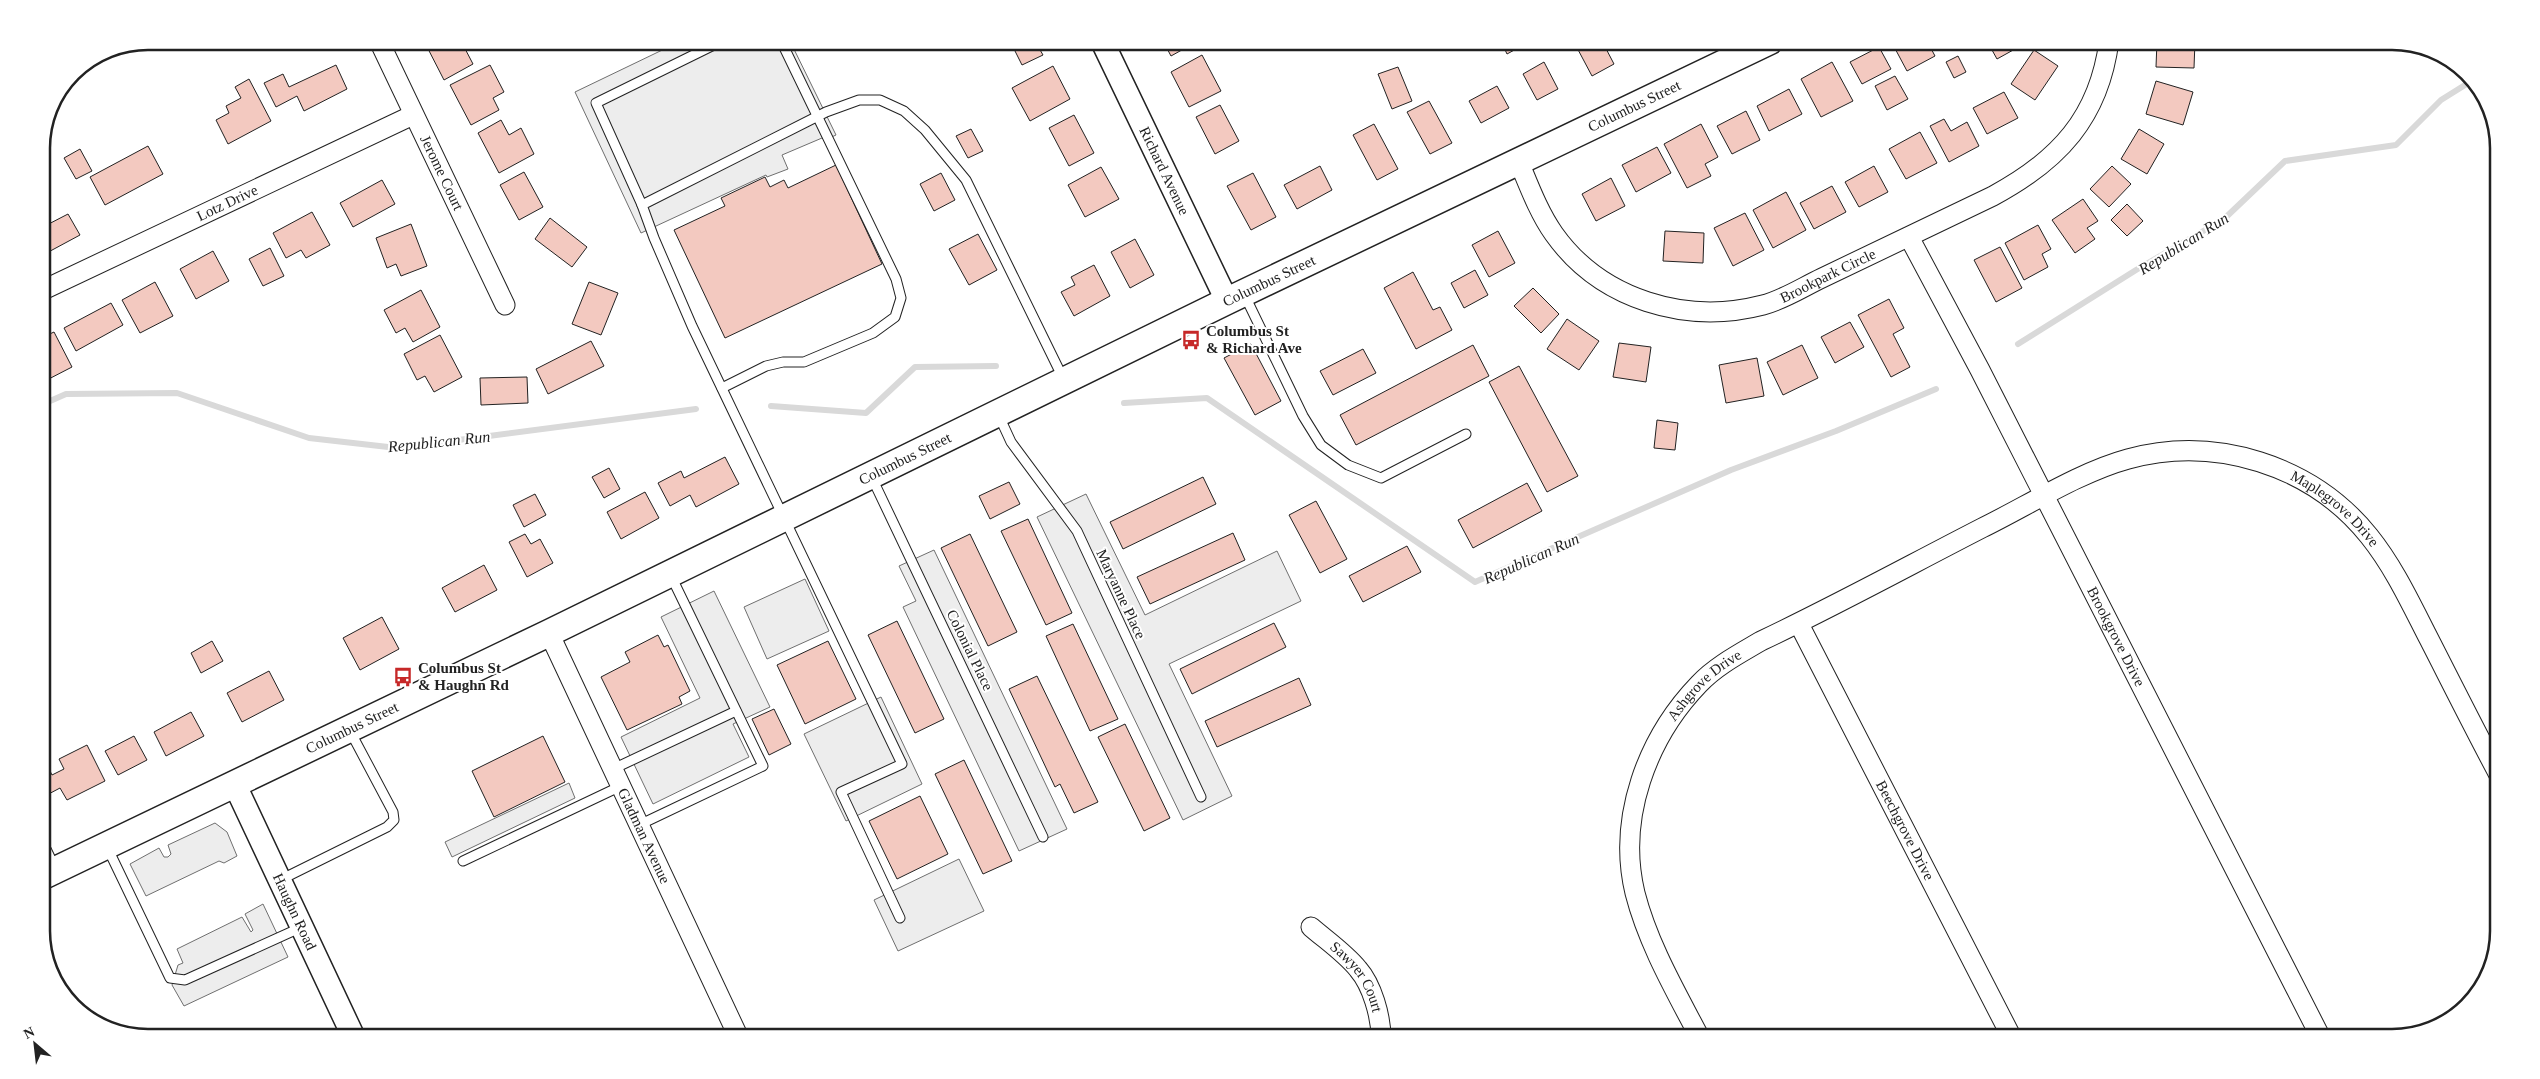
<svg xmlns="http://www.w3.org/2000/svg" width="2540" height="1079" viewBox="0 0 2540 1079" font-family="Georgia,serif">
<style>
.parking{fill:#ededed;stroke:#6f6f6f}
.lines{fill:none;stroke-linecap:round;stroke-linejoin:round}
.stream{stroke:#d9d9d9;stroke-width:6}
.building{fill:#f3c9c0;stroke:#222}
.service-casing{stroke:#222;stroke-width:11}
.minor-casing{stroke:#222;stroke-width:21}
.tertiary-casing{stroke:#222;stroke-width:25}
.secondary-casing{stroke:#222;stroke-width:29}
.service{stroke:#fff;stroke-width:9}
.minor{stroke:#fff;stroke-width:19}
.tertiary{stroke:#fff;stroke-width:22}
.secondary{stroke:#fff;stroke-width:26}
.labels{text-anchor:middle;stroke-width:4;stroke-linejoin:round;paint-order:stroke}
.street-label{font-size:15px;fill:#222;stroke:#fff}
.poi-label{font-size:15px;font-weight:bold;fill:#222;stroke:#fff;text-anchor:start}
.water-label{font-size:16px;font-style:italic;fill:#222;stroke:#fff}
.rim{fill:none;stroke:#222;stroke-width:2.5}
</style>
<rect width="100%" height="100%" fill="#fff"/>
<g class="parking">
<path d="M681,41H790L836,135L825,140L822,138L782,155L788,169L767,177L766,175L641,233L575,92Z"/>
<path d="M1086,494L1145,615L1277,551L1301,601L1169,664L1232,796L1183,820L1037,517Z"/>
<path d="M934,550L1067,829L1019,851L903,607L916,601L899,566Z"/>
<path d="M805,579L829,631L767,659L744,607Z"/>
<path d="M714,591L770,707L733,724L749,757L653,804L621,737L700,698L661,617Z"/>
<path d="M881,697L922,784L846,821L804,734Z"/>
<path d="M569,783L575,798L452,857L445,842Z"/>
<path d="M215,823L227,832L237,856L224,863L219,861L146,896L130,864L159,848L164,857H168L171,854L168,845Z"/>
<path d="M959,859L984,911L898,951L874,900Z"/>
<path d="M263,904L288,957L184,1006L172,985L178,965L183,963L177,949L242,917L251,932L253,930L245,914Z"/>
</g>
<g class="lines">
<g class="stream">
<path d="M2018,344L2136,270L2224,219L2285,161L2396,145L2441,100L2473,80"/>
<path d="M1124,403L1207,398L1475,582L1731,470L1836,431L1936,389"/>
<path d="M41,405L66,394L177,393L309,438L397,448L696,409"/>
<path d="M771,406L866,413L915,367L996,366"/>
</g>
</g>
<g class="building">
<path d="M424,41H461L473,64L444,80Z"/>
<path d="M1010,41H1035L1043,55L1022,65Z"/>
<path d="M1163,41H1198L1171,56Z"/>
<path d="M1424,41H1445L1446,43L1428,50Z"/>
<path d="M1501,41H1529V42L1507,54Z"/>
<path d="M1579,41H1602L1614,64L1592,76L1575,44Z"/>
<path d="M1891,41H1927L1935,56L1907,71Z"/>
<path d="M1987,41H2011L2015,49L1997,59Z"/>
<path d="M2157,41H2195L2194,68L2156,67Z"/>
<path d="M120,47L121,50L71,74L107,49Z"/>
<path d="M1879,47L1891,69L1862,84L1850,62Z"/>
<path d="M2034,50L2058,66L2035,100L2011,84Z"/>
<path d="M1202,55L1221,91L1189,107L1171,72Z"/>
<path d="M1958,56L1966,72L1954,78L1946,62Z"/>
<path d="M1544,62L1558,89L1537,100L1523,74Z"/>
<path d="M1832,62L1853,101L1821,117L1801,79Z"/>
<path d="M336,65L347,89L304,111L297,96L276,107L264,83L283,74L289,87Z"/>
<path d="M490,65L504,92L493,98L499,110L471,125L450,85Z"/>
<path d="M1053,66L1070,99L1030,121L1012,88Z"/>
<path d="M1398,67L1412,101L1392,109L1378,74Z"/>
<path d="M1895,76L1908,99L1887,110L1875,86Z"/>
<path d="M249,79L271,121L228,144L216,120L229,113L226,106L241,98L235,87Z"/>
<path d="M2156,81L2193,92L2183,125L2146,114Z"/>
<path d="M1497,86L1509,108L1481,123L1469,101Z"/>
<path d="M1789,89L1802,114L1769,131L1757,106Z"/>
<path d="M2004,92L2018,118L1987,134L1973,108Z"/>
<path d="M1429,101L1452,143L1430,154L1407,112Z"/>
<path d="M1220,105L1239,141L1215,154L1196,117Z"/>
<path d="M1746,111L1760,140L1732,154L1717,126Z"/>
<path d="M1074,115L1094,153L1069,166L1049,128Z"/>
<path d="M1944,119L1951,131L1967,122L1979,146L1949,162L1930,126Z"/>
<path d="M501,120L509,135L521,128L534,154L499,173L478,133Z"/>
<path d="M1374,124L1398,169L1377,180L1353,135Z"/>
<path d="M1701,124L1718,157L1705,164L1711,176L1687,188L1664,144Z"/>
<path d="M971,129L983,151L968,158L956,136Z"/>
<path d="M2139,129L2164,144L2147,174L2121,159Z"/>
<path d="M1920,132L1937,163L1906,179L1889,149Z"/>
<path d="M148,146L163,174L105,205L90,177Z"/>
<path d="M1657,147L1671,173L1636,192L1622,165Z"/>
<path d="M80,149L92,171L76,179L64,158Z"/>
<path d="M836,165L882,264L725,338L674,230L725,206L721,198L765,177L770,187L784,180L788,188Z"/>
<path d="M1320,166L1332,190L1297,209L1284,185Z"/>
<path d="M1874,166L1888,192L1859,207L1845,182Z"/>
<path d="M2112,166L2131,184L2109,207L2090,189Z"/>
<path d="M1101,167L1119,199L1085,217L1068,185Z"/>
<path d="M524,172L543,207L519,220L500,185Z"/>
<path d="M941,173L955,200L934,211L920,184Z"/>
<path d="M1253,173L1276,217L1251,230L1227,186Z"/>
<path d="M1611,178L1625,206L1596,221L1582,194Z"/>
<path d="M382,180L395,204L353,227L340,203Z"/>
<path d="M1832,186L1846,212L1814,229L1800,203Z"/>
<path d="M1786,192L1806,230L1773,248L1753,210Z"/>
<path d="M2083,199L2098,221L2087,228L2095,239L2075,253L2052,220Z"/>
<path d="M2127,204L2143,221L2127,236L2111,220Z"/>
<path d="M312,212L330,245L306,258L301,250L286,258L273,233Z"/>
<path d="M1745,213L1764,250L1733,266L1714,228Z"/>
<path d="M68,214L80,235L41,256V228Z"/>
<path d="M550,218L587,247L572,267L535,239Z"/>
<path d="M411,224L427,266L401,276L396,264L387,268L376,238Z"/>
<path d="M2038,225L2051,249L2042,254L2048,267L2024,280L2005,243Z"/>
<path d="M1498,231L1515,263L1489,277L1472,245Z"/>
<path d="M1665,231L1704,233L1703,263L1663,261Z"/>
<path d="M978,234L997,270L969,285L949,249Z"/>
<path d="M1135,239L1154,275L1130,288L1111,252Z"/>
<path d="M2000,247L2022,288L1996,302L1974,260Z"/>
<path d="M270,248L284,276L263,286L249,259Z"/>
<path d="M213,251L229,281L196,299L180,269Z"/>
<path d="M1094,265L1110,296L1074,316L1061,292L1075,285L1071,277Z"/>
<path d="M1475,270L1488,295L1464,308L1451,283Z"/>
<path d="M1413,272L1433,310L1440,307L1452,330L1416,349L1384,288Z"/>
<path d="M155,282L173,316L140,333L122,300Z"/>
<path d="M589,282L618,293L601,335L572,324Z"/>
<path d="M1533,288L1559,314L1541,333L1514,306Z"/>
<path d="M421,290L440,327L413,342L405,328L396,333L384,310Z"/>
<path d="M1889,299L1904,328L1893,334L1910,367L1891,377L1858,315Z"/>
<path d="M111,303L123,325L76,351L64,328Z"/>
<path d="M1567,319L1599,341L1579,370L1547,349Z"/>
<path d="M1850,322L1864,347L1835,363L1821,337Z"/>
<path d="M54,332L72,367L41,383V338Z"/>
<path d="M440,335L462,377L434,392L425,376L417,380L404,354Z"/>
<path d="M591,341L604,366L548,394L536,369Z"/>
<path d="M1619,343L1651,347L1646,382L1613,377Z"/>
<path d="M1251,344L1281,401L1255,415L1224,358Z"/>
<path d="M1473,345L1489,376L1356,445L1340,415Z"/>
<path d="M1802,345L1818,378L1783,395L1767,362Z"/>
<path d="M1363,349L1376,373L1333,395L1320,371Z"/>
<path d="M1757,358L1764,396L1726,403L1719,365Z"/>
<path d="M1519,366L1578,476L1547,492L1489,382Z"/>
<path d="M527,377L528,403L481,405L480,378Z"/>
<path d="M1657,420L1678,423L1675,450L1654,448Z"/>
<path d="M725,457L739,484L696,507L690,495L670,506L658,483L681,471L684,478Z"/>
<path d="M609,468L620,489L604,498L592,477Z"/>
<path d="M1203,477L1216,504L1123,549L1110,522Z"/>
<path d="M1009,482L1020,504L990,519L979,496Z"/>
<path d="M1527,483L1542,511L1473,548L1458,520Z"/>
<path d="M645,492L659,518L621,539L607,512Z"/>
<path d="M535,494L546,515L524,527L513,505Z"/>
<path d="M1316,501L1347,559L1320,573L1289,515Z"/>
<path d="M1028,519L1072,613L1046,625L1001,531Z"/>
<path d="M1233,533L1245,560L1150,604L1137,577Z"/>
<path d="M525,534L531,544L540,539L553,563L527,577L509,542Z"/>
<path d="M970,534L1017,632L988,646L941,548Z"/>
<path d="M1407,546L1421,572L1363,602L1349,576Z"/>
<path d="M484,565L497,590L455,612L442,588Z"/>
<path d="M382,617L399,649L360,670L343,638Z"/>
<path d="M897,621L944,719L915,733L868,635Z"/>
<path d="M1274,623L1286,647L1192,694L1180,669Z"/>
<path d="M1073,624L1118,719L1090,731L1046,636Z"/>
<path d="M658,635L664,647L668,645L690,691L679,697L682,704L627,730L601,677L630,662L625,652Z"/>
<path d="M212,641L223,661L201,673L191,653Z"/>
<path d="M828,641L856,699L805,724L777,665Z"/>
<path d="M41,644L50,660L41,664Z"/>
<path d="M269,671L284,700L242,722L227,693Z"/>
<path d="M1037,676L1098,802L1074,813L1060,784L1055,787L1009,689Z"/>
<path d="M1299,678L1311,705L1217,747L1205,721Z"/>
<path d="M774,709L791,744L769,755L752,719Z"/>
<path d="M191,712L204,736L166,756L154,732Z"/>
<path d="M1125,724L1170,818L1144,831L1098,737Z"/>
<path d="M134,736L147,760L118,775L105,751Z"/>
<path d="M543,736L565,782L494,817L472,771Z"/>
<path d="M87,745L105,781L67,800L60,788L43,797L41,770L48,767L52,775L64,769L59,759Z"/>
<path d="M964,760L1012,861L983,874L935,774Z"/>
<path d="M920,796L948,854L897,879L869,821Z"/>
</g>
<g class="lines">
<defs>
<g id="service">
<path d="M642,205L596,103L722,41"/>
<path d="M1245,296L1303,416L1321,445L1348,465L1381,478L1466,434"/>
<path d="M722,388L766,366L783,362H804L873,333L895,317L901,298L896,279L781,41"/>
<path d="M999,416L1011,442L1077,531L1201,797"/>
<path d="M872,478L1043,837"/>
<path d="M613,769L736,711"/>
<path d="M639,825L763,766L671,576"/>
<path d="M108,849L170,978L185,980L302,927"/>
<path d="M463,861L621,786"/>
<path d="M280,880L387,827L394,820L393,812L350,731"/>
<path d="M900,918L841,792L902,764L692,326L654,238L642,205L826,112L859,100H880L904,111L925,130L966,180L1064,380"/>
</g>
<g id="minor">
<path id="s1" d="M379,41L505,305"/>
<path id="s2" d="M1519,162C1529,186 1539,213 1554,234C1601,300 1686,325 1763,305C1783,300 1803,287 1822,278C1879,251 1936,223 1993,196C2058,161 2099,118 2109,41"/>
<path id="s3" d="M1909,237L1980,370L2321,1038"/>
<path id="s4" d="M41,291L413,115"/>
<path id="s5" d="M1799,624L2012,1038"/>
<path id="s6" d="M549,633L739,1038"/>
<path d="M41,850L52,873"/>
<path id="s7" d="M1311,927C1326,940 1345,953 1358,969C1372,985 1381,1016 1381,1038"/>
<path id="s8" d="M1700,1038C1676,992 1648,944 1635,893C1617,818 1647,738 1699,684C1716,666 1739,654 1761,641C1835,606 1908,566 1982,528C2027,506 2080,472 2128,459C2215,435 2312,465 2369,536C2394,567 2411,604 2429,639C2452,684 2475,730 2499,775"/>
</g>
<g id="tertiary">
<path id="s9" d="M1102,41L1227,301"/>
<path id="s10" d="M235,785L354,1038"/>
</g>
<g id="secondary">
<path id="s11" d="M41,877L549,633L1227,301L1770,41"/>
</g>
</defs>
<use href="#service" class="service-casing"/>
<use href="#minor" class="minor-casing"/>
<use href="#tertiary" class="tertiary-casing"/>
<use href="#secondary" class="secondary-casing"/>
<use href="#service" class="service"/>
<use href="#minor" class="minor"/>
<use href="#tertiary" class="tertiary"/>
<use href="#secondary" class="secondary"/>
</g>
<defs>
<symbol id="bus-bare" viewBox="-9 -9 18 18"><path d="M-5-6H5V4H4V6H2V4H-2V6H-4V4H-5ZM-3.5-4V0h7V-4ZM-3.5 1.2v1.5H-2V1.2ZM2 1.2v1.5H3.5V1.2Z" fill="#c62828" stroke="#fff" stroke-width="2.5" paint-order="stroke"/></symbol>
</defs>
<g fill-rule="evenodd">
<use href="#bus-bare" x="1177" y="326" width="28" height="28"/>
<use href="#bus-bare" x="389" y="663" width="28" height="28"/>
</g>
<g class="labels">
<g class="street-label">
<text dy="5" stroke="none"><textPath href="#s11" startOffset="1770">Columbus Street</textPath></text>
<text dy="5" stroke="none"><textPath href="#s9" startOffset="144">Richard Avenue</textPath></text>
<text dy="5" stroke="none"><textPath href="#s1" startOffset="146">Jerome Court</textPath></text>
<text dy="5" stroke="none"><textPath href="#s4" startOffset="206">Lotz Drive</textPath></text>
<text dy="5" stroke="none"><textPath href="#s2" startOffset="386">Brookpark Circle</textPath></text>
<text dy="5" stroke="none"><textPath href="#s11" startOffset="1365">Columbus Street</textPath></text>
<text dy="5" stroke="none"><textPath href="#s11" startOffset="960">Columbus Street</textPath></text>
<text dy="5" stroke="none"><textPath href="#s8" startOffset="1096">Maplegrove Drive</textPath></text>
<text transform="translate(1121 594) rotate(65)" y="5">Maryanne Place</text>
<text dy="5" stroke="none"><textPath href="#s3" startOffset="450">Brookgrove Drive</textPath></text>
<text transform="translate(970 650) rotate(64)" y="5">Colonial Place</text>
<text dy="5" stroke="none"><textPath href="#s8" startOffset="390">Ashgrove Drive</textPath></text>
<text dy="5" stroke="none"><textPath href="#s11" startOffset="345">Columbus Street</textPath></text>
<text dy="5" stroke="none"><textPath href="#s5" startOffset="232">Beechgrove Drive</textPath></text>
<text dy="5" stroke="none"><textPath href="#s6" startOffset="224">Gladman Avenue</textPath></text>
<text dy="5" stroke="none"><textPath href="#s10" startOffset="140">Haughn Road</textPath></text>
<text dy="5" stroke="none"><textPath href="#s7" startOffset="69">Sawyer Court</textPath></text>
</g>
<g class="poi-label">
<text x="1206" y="336">Columbus St<tspan x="1206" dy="17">&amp; Richard Ave</tspan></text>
<text x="418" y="673">Columbus St<tspan x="418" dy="17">&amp; Haughn Rd</tspan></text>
</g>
<g class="water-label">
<text transform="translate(2183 243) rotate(-32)" y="6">Republican Run</text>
<text transform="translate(439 441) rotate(-6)" y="6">Republican Run</text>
<text transform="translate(1531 558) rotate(-24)" y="6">Republican Run</text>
</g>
</g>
<path d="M0 0H2540V1079H0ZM148 50H2392A98 98 0 0 1 2490 148V931A98 98 0 0 1 2392 1029H148A98 98 0 0 1 50 931V148A98 98 0 0 1 148 50Z" fill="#fff" fill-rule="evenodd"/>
<path class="rim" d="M148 50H2392A98 98 0 0 1 2490 148V931A98 98 0 0 1 2392 1029H148A98 98 0 0 1 50 931V148A98 98 0 0 1 148 50Z"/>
<g transform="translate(35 1044) rotate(332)" stroke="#ffffff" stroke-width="4" paint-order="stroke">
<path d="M0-4L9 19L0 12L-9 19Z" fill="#222222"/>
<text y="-8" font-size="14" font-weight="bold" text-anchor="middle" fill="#222222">N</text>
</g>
</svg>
